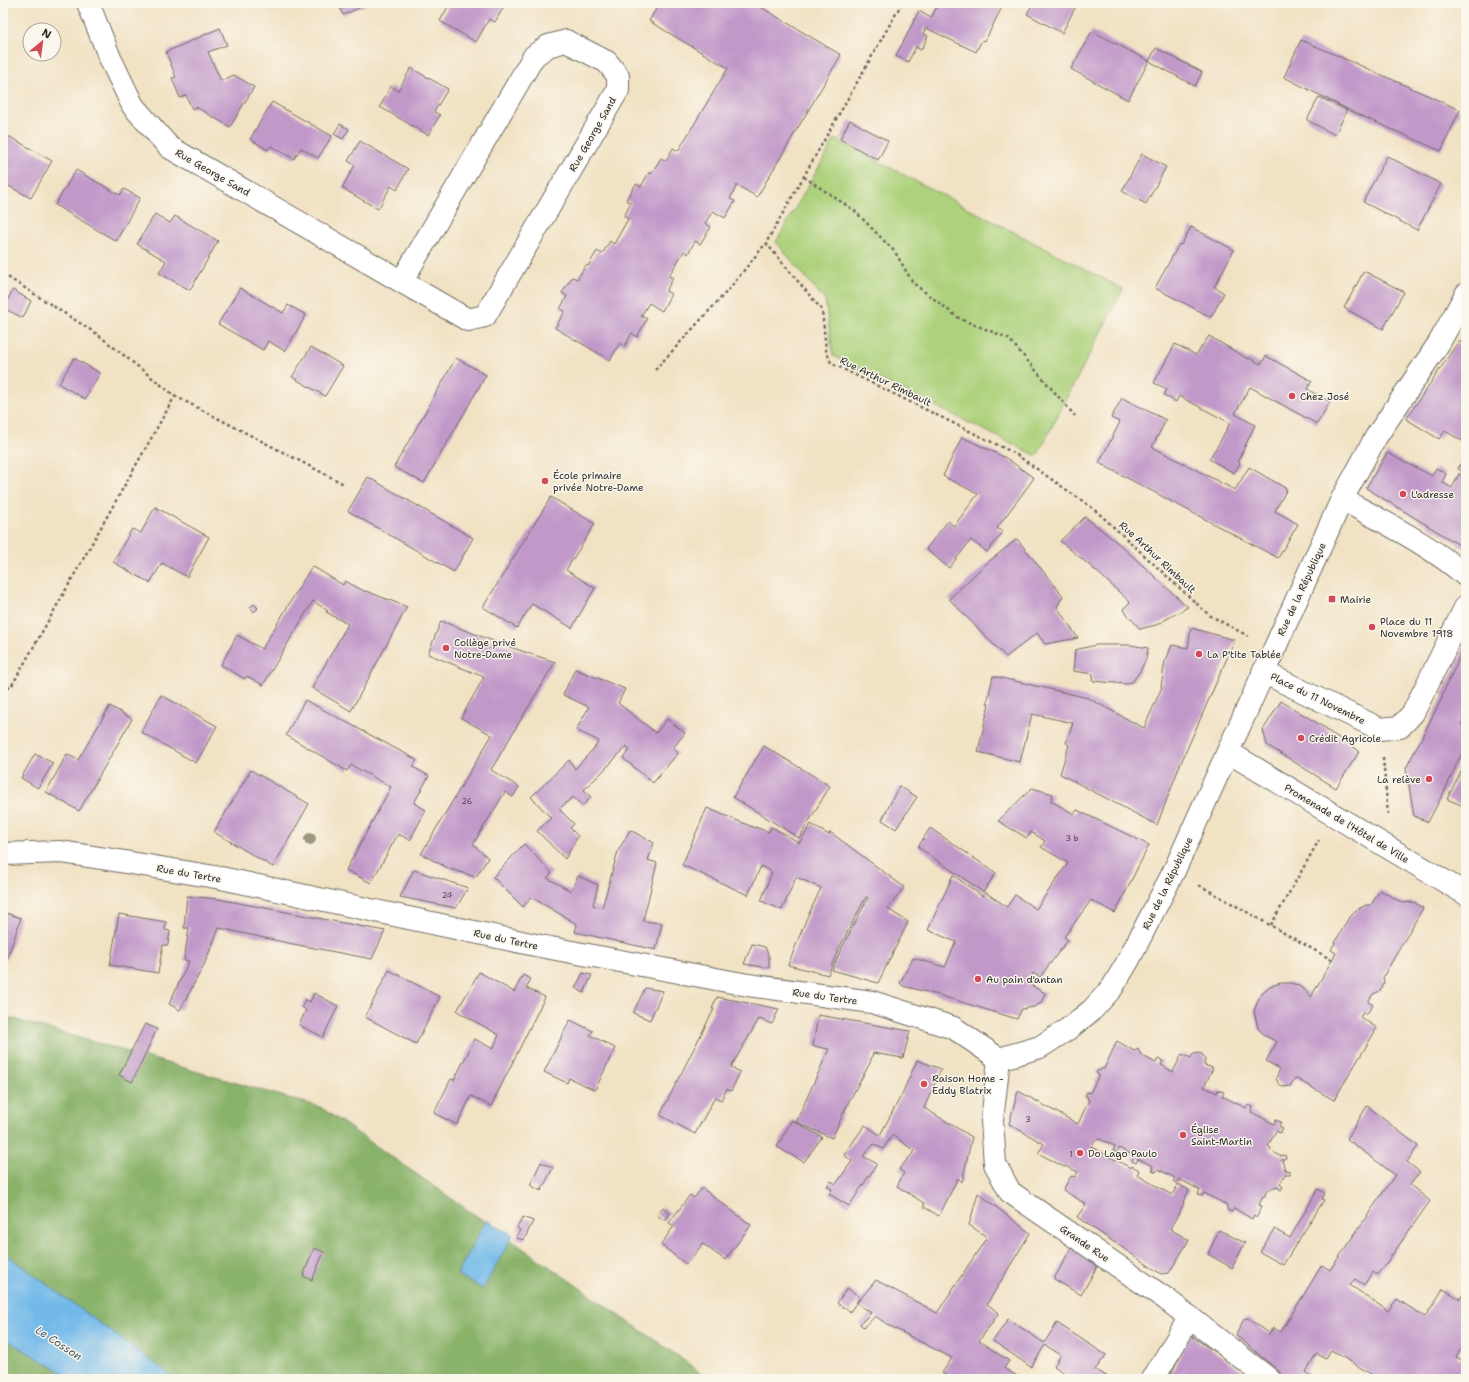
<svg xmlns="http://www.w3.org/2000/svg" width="1469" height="1382" viewBox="0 0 1469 1382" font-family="'Shantell Sans',sans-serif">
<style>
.green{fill:#add17b;stroke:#6c7e53}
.forest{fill:#8ab36b;stroke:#5a6f4b}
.water{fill:#72b9e9;stroke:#4e728a}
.building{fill:#c199c9}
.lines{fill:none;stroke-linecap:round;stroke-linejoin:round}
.minor-casing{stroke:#706b61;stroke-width:24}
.path{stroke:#706b61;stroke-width:2.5;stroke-dasharray:3 3;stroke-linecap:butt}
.minor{stroke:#fff;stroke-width:22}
.tree{fill:#9a997d}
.poi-dot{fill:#d1495b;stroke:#fbf7ec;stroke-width:1.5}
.labels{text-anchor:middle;stroke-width:3;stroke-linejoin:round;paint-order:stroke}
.number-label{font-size:8px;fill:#504652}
.street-label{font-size:10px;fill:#2b2b2b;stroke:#fbf7ec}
.poi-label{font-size:10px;fill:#2b2b2b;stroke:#fbf7ec;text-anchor:start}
.water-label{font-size:11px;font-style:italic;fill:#405664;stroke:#fbf7ec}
</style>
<rect width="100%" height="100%" fill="#fbf7ec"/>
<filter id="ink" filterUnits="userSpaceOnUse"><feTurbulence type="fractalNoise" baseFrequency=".025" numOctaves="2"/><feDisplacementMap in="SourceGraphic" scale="8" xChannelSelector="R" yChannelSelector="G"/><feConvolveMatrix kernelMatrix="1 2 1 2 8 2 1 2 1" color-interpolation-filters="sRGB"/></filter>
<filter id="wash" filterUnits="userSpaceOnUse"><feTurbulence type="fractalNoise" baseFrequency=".012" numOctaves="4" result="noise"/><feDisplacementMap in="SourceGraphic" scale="16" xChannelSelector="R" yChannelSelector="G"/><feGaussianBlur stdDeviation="0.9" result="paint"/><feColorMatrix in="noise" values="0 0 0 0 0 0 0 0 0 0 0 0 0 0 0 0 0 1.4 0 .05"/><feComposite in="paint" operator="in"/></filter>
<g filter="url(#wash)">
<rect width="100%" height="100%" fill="#f1e2c4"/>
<path class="green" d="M835,139L1123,289L1037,456L833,356L825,300L776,242Z"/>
<path class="forest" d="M3,1016L320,1107L682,1359L708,1379H3Z"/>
<g class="water">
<path d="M486,1220L513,1235L483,1289L457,1275Z"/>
<path d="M3,1242L4,1253L176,1379H73L3,1338Z"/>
</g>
<g id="blocks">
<g class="building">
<path d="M338,3H370L343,15Z"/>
<path d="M450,3H506L495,22L489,19L476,42L440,21Z"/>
<path d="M657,3H754L841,55L757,197L737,185L730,199L735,201L725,218L713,211L705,223L711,227L700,244L695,241L688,254L684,251L669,276L673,278L666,291L671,294L662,311L649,303L641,316L647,319L637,337L632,333L625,346L620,343L610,360L555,328L565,311L560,309L567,296L562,293L572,277L577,279L586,265L588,266L597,251L602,254L610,241L614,244L628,219L624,216L631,203L626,200L636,184L641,187L649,172L651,174L661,158L666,161L673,148L678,151L728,68L649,21L659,4Z"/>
<path d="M939,3H994L1002,7L985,41L982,40L976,52L926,28L923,34L928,36L921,50L916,47L908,62L896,56L919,11L931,18Z"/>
<path d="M1033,3H1069L1076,6L1062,33L1027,14Z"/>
<path d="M220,28L227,45L208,52L221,81L234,75L254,87L230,127L196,107L192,109L186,95L180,98L172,78L176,77L166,52Z"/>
<path d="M1092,31L1149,61L1156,48L1202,72L1195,86L1149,61L1128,100L1071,69Z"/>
<path d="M1301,40L1373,71L1460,110L1441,151L1355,113L1284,77Z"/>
<path d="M411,68L448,89L434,112L440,115L428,135L380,107L391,86L398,91Z"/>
<path d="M1319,97L1347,110L1335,135L1307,120Z"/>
<path d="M272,102L332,136L318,158L301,148L294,159L271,146L268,150L250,139Z"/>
<path d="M850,120L888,141L878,160L840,139Z"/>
<path d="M340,124L349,129L343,139L334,134Z"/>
<path d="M3,133L52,161L31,198L3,183Z"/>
<path d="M360,141L408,169L397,190L391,186L378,209L342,188L355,165L348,161Z"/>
<path d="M1142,154L1166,167L1146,204L1122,191Z"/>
<path d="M1387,156L1441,184L1417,230L1363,202Z"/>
<path d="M76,170L120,195L124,189L140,198L116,241L55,205Z"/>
<path d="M155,214L170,223L175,216L218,241L190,290L159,273L166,261L137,244Z"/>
<path d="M1191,227L1234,250L1214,287L1224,293L1211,317L1155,288L1179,244L1181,245Z"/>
<path d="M1364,271L1404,292L1383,329L1344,308Z"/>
<path d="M240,288L283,313L288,305L306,315L285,351L268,341L263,350L218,324Z"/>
<path d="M13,290L31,301L23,318L3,308Z"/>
<path d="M1209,336L1248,359L1249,358L1261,364L1266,356L1312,381L1307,389L1330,402L1317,424L1250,387L1235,414L1255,425L1238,461L1240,463L1234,473L1209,459L1215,449H1216L1230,423L1179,396L1176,402L1164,395L1167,389L1154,383L1175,344L1196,355Z"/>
<path d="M1459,341L1466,345V443L1445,431L1439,439L1406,419Z"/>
<path d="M311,347L343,366L325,396L292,377Z"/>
<path d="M74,358L100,373L85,399L59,384Z"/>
<path d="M456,358L486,375L424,483L394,467Z"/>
<path d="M1122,398L1166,420L1152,447L1235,490L1249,467L1287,489L1275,511L1298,524L1278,558L1099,463L1120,422L1111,418Z"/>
<path d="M962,437L1006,458L1034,478L997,528L1003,532L987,552L971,540L949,568L926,549L948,521L954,526L978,494L943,476Z"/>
<path d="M1387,453L1432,476L1436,468L1446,474L1442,482L1452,488L1459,474L1466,478L1464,482L1466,484V491L1464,494L1466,496V549L1366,488Z"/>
<path d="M1466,453V473L1458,469Z"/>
<path d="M368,477L473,538L454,572L348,511Z"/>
<path d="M551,497L595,524L566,570L595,588L572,628L532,604L517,628L483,607Z"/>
<path d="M155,507L209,537L187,577L162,563L150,583L113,562L132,529L141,533Z"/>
<path d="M1085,517L1119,544L1188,607L1156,625L1140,629L1123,609L1130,602L1094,569L1060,541Z"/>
<path d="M1017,539L1063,596L1057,607L1078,638L1045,644L1037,633L1006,657L949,599L987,563Z"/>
<path d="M312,566L343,585L345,581L366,592V591L407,607L351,711L312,688L348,624L326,612L328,611L313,601L263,685L247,676L245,679L221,665L237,635L262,649Z"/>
<path d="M254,604L258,608L254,612L250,607Z"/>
<path d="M441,621L501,644L555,662L491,770L519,787L513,797L505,792L473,844L488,858L476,877L450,869L421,854L492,735L461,718L484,677L428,654Z"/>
<path d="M1191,628L1235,640L1180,765L1157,825L1060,774L1069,745L1066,743L1073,723L1032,714L1020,762L978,752L989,704L987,703L993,676L1088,698L1144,728L1162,687H1161L1165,660H1166L1172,645L1188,648Z"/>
<path d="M1466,644V714L1461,725L1466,727V744L1445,790L1428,822L1414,816L1406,768L1443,696L1442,695Z"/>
<path d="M1096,645H1131L1148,648L1146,659L1140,671L1133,681L1127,684L1092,681L1093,674L1073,671L1075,650Z"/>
<path d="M575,669L625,689L618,703L656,733L667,719L685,733L673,748L678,753L653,783L623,758L630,749L626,746L613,761L584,790L591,797L583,806L573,797L559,809L574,824L570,828L578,836L565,859L537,831L551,818L531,797L569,760L575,769L595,747L599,741L576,730L589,707L563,695Z"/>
<path d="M161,695L217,726L196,763L141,732Z"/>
<path d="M305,700L417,760L413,767L429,776L414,803L426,810L410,840L398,834L371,883L346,870L391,787L351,765L347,771L286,735Z"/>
<path d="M1281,701L1327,729L1326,730L1358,750L1359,752L1336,788L1267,745L1263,730Z"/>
<path d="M110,706L132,719L79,811L46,792L67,754L78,760Z"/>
<path d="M764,746L830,786L799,838L733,797Z"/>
<path d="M35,754L53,763L38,788L21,778Z"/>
<path d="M1466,761V807L1447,799Z"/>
<path d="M251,770L309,804L273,867L214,832Z"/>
<path d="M899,786L917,797L896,829L882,820Z"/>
<path d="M1032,788L1053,794L1051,801L1074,814L1077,810L1149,845L1115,913L1091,900L1064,937L1068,940L1040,977L1033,973L1027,983L1045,993L1041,1003L1034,1007L1022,1009L1017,1019L935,994L903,986L900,983L913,958L945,967L956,942L928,930L953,875L982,896L985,892L1007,907L1015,895L1036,909L1068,863L1041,847L1045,841L1036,835L1031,832L1027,838L998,821Z"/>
<path d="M707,808L755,828V827L769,832L771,827L787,835L799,843L811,824L829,835L830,832L904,887L888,909L908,922L878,983L832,970L840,951L868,898L866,897L838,950L828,975L788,965L806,920L821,888L796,877L782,910L761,901L772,872L761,866L748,895L682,865Z"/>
<path d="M930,828L996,873L983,892L918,847Z"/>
<path d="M630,830L654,843L648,860L657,863L643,921L662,923L656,950L575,932L577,924L531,897L523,907L493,877L524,844L552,873L547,878L571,891L578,876L598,885L593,905L602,908L618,851Z"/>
<path d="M414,870L468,888L456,908L400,897Z"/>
<path d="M1380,890L1402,903L1413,902L1423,908L1383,977L1384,983L1382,988L1378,992L1373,994L1368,1002L1373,1005L1366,1015L1363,1012L1360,1017L1377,1028L1334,1100L1295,1078L1290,1086L1283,1087L1278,1083L1276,1078L1280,1069L1266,1061L1277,1042L1264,1035L1258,1028L1254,1011L1258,1000L1264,991L1270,986L1281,983H1291L1297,985L1305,990L1311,997L1336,953L1331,950L1348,919L1358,909L1366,905H1371Z"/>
<path d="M187,896L218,899L385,931L372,959L288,943L219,928L204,965L180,1010L169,1004L189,961L184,960L189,928H184Z"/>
<path d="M3,912L21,918L7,959L3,958Z"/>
<path d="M119,914L166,922L165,930L170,931L168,945H163L158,973L110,965Z"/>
<path d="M752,944L765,947L769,957V968L744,964Z"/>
<path d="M389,970L440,997L416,1044L365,1017Z"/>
<path d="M479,972L514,992L523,975L531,979L526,988L545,997L491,1106L471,1096L457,1125L434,1113L451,1079L454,1080L475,1039L493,1049L499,1035L457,1011Z"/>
<path d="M583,973L592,975L584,993L575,988Z"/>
<path d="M645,988L663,991L650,1020L633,1013Z"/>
<path d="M314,993L338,1006L323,1037L299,1025L306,1010L302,1007L305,999L310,1002Z"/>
<path d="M717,997L779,1009L772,1024L759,1019L731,1067L740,1072L731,1091L727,1089L721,1100L715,1097L695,1134L660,1115L714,1009H712Z"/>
<path d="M818,1015L910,1031L903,1058L873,1053L870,1063L848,1103L832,1138L796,1122L829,1049L813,1046Z"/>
<path d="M570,1020L593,1031L590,1035L615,1048L595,1090L569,1078L567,1083L544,1072Z"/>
<path d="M145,1024L157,1029L132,1082L119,1075Z"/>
<path d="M1117,1041L1134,1051L1138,1049L1141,1055L1156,1063L1158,1059L1163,1061L1161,1065L1173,1072L1182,1054L1191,1058L1192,1055L1197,1053L1202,1054L1205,1059L1204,1065L1213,1068L1204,1087L1217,1093L1218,1090L1224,1092L1222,1096L1246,1108L1248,1105L1253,1107L1251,1112L1274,1124L1276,1120L1281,1122L1279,1126L1283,1128L1280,1133L1276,1131L1268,1146L1271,1148L1270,1150L1280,1156L1285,1155L1286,1158L1282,1160L1285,1170L1290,1171V1175H1285L1280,1184L1283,1187L1281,1190L1277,1187L1266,1191L1265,1196H1263L1259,1205L1262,1206L1257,1217L1254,1215L1252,1219L1234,1208L1232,1212L1227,1210V1205L1204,1193L1202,1196L1198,1194L1200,1190L1179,1179L1177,1183L1173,1181L1175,1178L1158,1169L1156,1172L1152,1170L1153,1166L1138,1159L1136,1163L1132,1161L1134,1156L1119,1148L1117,1153L1113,1151L1115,1146L1100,1139L1095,1140L1091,1147L1131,1168L1132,1166L1139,1170L1137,1175L1172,1195L1178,1184L1189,1190L1183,1202L1184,1203L1170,1229L1189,1240L1169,1273L1161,1274L1077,1217L1086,1204L1063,1190L1071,1176L1075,1177L1078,1172L1065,1166L1064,1167L1038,1153L1044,1144L1009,1124L1018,1091L1078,1124L1089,1100L1087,1099L1088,1097L1085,1096L1087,1092L1090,1093L1099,1075L1096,1073L1098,1070L1100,1071L1102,1068L1104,1069Z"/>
<path d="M917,1060L941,1069L924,1108L972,1137L962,1182L958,1178L939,1216L924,1207V1203L897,1186L904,1173L899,1169L915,1151L892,1135L883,1149L874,1144L863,1156L877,1164L849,1206L829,1194L832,1189L827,1186L831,1181L836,1184L852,1161L844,1155L865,1125L880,1135L902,1094Z"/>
<path d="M1367,1106L1418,1146L1407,1162L1420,1172L1410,1185L1430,1201L1378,1275L1373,1271L1364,1285L1355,1279L1350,1285L1388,1311L1397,1299L1425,1317L1443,1289L1460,1299L1466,1289V1340L1456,1357L1466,1362V1379H1380L1378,1378L1367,1379L1371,1374L1331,1350L1326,1358L1316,1354L1306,1372L1315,1379H1288L1236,1335L1244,1319L1248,1318L1269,1334L1273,1328L1281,1332L1322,1265L1330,1270L1395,1175L1347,1139Z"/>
<path d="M792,1120L822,1137L804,1162L777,1147Z"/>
<path d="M541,1162L553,1168L541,1191L530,1185Z"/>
<path d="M702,1188L751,1225L725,1260L703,1244L686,1264L661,1245L674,1226L669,1223L690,1195L694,1198Z"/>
<path d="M1318,1189L1325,1193L1322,1199L1324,1200L1283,1265L1260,1252L1274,1229L1290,1238Z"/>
<path d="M978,1193L1030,1233L987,1304L999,1313L979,1341L1009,1361L1004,1368L1021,1379H951L942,1373L952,1358L890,1326L875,1316L864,1328L860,1324L871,1313L857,1303L876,1280L937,1313L987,1237L969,1225Z"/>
<path d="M663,1207L670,1213L665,1221L657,1215Z"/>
<path d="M523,1217L533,1221L524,1240L516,1238L520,1230L517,1228Z"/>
<path d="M1219,1230L1245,1243L1232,1268L1208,1254Z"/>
<path d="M314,1248L324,1252L312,1280L303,1276Z"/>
<path d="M1071,1248L1098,1265L1081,1295L1054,1279Z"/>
<path d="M847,1288L860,1297L850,1312L837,1303Z"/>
<path d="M1008,1319L1044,1343L1057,1323L1106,1355L1095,1370L1112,1379H1072V1378L1054,1366L1061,1355L1045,1345L1031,1367L993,1341Z"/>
<path d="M1190,1335L1240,1369V1368L1251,1379L1169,1378Z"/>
</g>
</g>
</g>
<g filter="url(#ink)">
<use href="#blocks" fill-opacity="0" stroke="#706b61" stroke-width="1"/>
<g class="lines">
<defs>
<g id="minor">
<path d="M88,3L110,58L133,106L169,147L468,320L485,316L618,90V76L607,62L566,41L548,46L534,56L402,281"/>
<path d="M1342,499C1385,523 1429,544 1466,576"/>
<path d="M1263,672L1380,729L1400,727L1413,713L1466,606"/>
<path d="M1228,752L1466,894"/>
<path d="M3,854L61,852L107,859L221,878L540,946L748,985L872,1002L954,1028L999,1059"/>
<path d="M999,1059L1040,1047L1068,1029L1092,1010L1112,988L1128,961L1174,871L1342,499L1376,437L1439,343L1466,294"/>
<path d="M999,1059L992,1121L995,1164L1010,1192L1166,1299L1269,1379"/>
<path d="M1153,1379L1190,1317"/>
</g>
</defs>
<use href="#minor" class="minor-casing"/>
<g class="path">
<path d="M902,3L766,243L822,310L826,350L831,363L1014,453L1094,509L1209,615L1248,636"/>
<path d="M804,177L855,211L895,252L913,283L960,319L1008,338L1075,416"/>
<path d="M3,274L97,334L175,396L11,687L3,690"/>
<path d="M655,370L729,289L766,243"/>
<path d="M175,396L344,484"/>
<path d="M1383,758L1388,814"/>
<path d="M1199,885L1332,960"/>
<path d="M1271,925L1319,840"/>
</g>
<use href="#minor" class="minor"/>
</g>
<circle class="tree" cx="310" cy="839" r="6"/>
</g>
<g class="poi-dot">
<circle cx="1292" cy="396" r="4"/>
<circle cx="545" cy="481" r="4"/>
<circle cx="1403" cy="494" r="4"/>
<rect x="1328" y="595" width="8" height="8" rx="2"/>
<circle cx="1372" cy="627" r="4"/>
<circle cx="446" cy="648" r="4"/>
<circle cx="1199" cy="654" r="4"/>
<circle cx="1301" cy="738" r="4"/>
<circle cx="1429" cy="779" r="4"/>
<circle cx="978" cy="979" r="4"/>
<circle cx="924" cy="1084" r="4"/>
<circle cx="1183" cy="1135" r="4"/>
<circle cx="1080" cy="1153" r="4"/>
</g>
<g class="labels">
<g class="number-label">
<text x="467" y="804">26</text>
<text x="1072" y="841">3 b</text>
<text x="447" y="898">24</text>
<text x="1028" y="1122">3</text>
<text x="1071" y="1157">1</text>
</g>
<g class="street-label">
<text transform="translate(592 134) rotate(-60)" y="4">Rue George Sand</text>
<text transform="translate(213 172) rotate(30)" y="4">Rue George Sand</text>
<text transform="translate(886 381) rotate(26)" y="4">Rue Arthur Rimbault</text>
<text transform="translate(1158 557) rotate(43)" y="4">Rue Arthur Rimbault</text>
<text transform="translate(1301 589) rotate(-65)" y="4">Rue de la République</text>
<text transform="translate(1318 698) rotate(26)" y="4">Place du 11 Novembre</text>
<text transform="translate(1347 823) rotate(31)" y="4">Promenade de l'Hôtel de Ville</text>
<text transform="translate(189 873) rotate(10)" y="4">Rue du Tertre</text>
<text transform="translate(1167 883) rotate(-64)" y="4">Rue de la République</text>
<text transform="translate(506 939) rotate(12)" y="4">Rue du Tertre</text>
<text transform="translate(825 996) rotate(8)" y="4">Rue du Tertre</text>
<text transform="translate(1085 1243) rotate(34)" y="4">Grande Rue</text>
</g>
<g class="poi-label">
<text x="1300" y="400">Chez José</text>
<text x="553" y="479">École primaire<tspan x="553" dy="12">privée Notre-Dame</tspan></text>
<text x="1411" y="498">L'adresse</text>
<text x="1340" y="603">Mairie</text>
<text x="1380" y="625">Place du 11<tspan x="1380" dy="12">Novembre 1918</tspan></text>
<text x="454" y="646">Collège privé<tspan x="454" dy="12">Notre-Dame</tspan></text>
<text x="1207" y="658">La P'tite Tablée</text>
<text x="1309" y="742">Crédit Agricole</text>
<text x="1421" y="783" text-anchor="end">La relève</text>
<text x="986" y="983">Au pain d'antan</text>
<text x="932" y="1082">Raison Home -<tspan x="932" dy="12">Eddy Blatrix</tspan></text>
<text x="1191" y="1133">Église<tspan x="1191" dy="12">Saint-Martin</tspan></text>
<text x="1088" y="1157">Do Lago Paulo</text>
</g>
<g class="water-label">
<text transform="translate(59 1343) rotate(33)" y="4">Le Cosson</text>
</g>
</g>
<rect width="1469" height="1382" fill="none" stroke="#fbf7ec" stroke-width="16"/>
<g transform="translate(42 42) rotate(29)"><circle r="19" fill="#fbf7ec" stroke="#a8a59f"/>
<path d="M0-3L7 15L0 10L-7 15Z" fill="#d1495b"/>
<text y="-6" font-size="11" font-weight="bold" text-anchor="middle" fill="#2b2b2b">N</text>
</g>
</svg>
